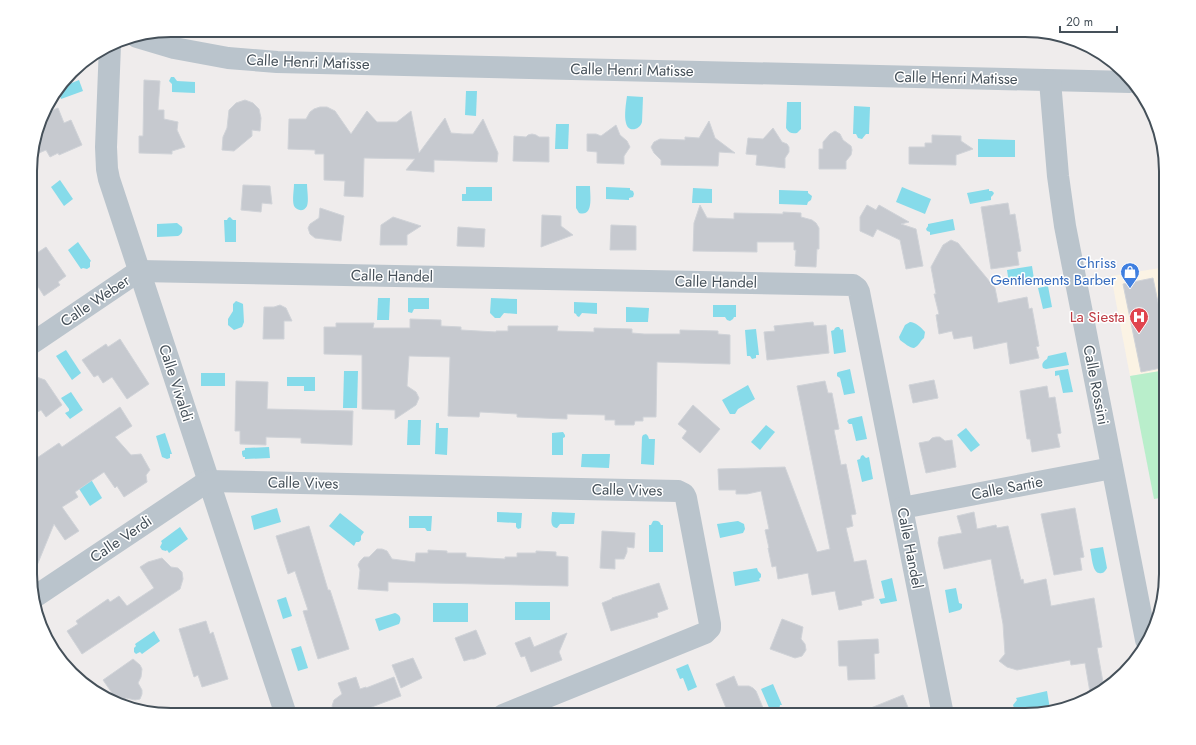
<svg xmlns="http://www.w3.org/2000/svg" width="1196" height="745" viewBox="0 0 1196 745" font-family="Jost,sans-serif">
<style>
.commercial{fill:#fbf3e4}
.green{fill:#b9eecb}
.water{fill:#86dbea}
.building{fill:#c6c9cf;stroke:#d0d3d8}
.lines{fill:none;stroke-linecap:round;stroke-linejoin:round}
.minor{stroke:#bac4cc;stroke-width:22}
.labels{text-anchor:middle;stroke-width:3;stroke-linejoin:round;paint-order:stroke}
.street-label{font-size:15px;fill:#455059;stroke:#fff}
.shop-label{font-size:15px;fill:#366cbe;stroke:#fff;text-anchor:end}
.health-label{font-size:15px;fill:#be3a42;stroke:#fff;text-anchor:end}
.rim{fill:none;stroke:#455059;stroke-width:2}
</style>
<rect width="100%" height="100%" fill="#efecec"/>
<path class="commercial" d="M1166,267V370L1130,376L1111,276Z"/>
<path class="green" d="M1166,370V497L1154,499L1130,376Z"/>
<g class="water">
<path d="M171,77H174L177,81L195,82V93L172,92V84L169,81Z"/>
<path d="M79,80L83,91L61,99L58,91L62,87Z"/>
<path d="M466,91H477L476,116L465,115Z"/>
<path d="M627,96L643,97L642,122C640,130 628,133 626,123C624,116 626,103 627,96Z"/>
<path d="M787,102H801V129L797,133C792,134 789,133 786,128Z"/>
<path d="M854,106L870,107L869,134H866L862,139L858,138L856,134H853Z"/>
<path d="M556,124H569L568,149H555Z"/>
<path d="M978,139L1015,140V157H978Z"/>
<path d="M60,180L73,199L64,206L51,187Z"/>
<path d="M294,184H307C307,190 309,201 307,206C304,212 297,211 294,206C292,200 294,190 294,184Z"/>
<path d="M576,186H590C590,196 594,217 579,213L576,208Z"/>
<path d="M466,187H492V201H462V194H466Z"/>
<path d="M606,187L630,188V190L633,191L634,194L633,197L629,198V200L606,199Z"/>
<path d="M902,187L931,199L925,214L896,202Z"/>
<path d="M693,188L712,189V203H692Z"/>
<path d="M989,189V191H992L994,193L993,195L991,197V200L970,204L967,193Z"/>
<path d="M779,190L808,191V193L812,196L811,200L808,202L807,205L779,204Z"/>
<path d="M230,217L233,220H236V242H225L224,220H227L228,218Z"/>
<path d="M953,219L955,230L930,235V232L927,231L926,229L928,226V224Z"/>
<path d="M177,223L182,227C183,231 182,234 178,236L157,237V224Z"/>
<path d="M78,242L91,261L90,262V267L87,269L83,268L81,269L68,250Z"/>
<path d="M1032,266L1034,279L1009,283L1007,270Z"/>
<path d="M1048,286L1052,307L1043,309L1038,288Z"/>
<path d="M378,298H390L389,320H377Z"/>
<path d="M408,298H429V309H414L412,313L408,312Z"/>
<path d="M491,298L517,299V314L504,313L500,318H495L490,313Z"/>
<path d="M236,301L241,303L243,304L244,322L242,327L234,330L228,325V319L233,311V304Z"/>
<path d="M574,302L597,303V314L582,313L579,317L577,316L576,314L574,313Z"/>
<path d="M713,305H736V317H734L733,319L730,321L727,320L725,317H713Z"/>
<path d="M626,307L649,308L648,322H626Z"/>
<path d="M910,322C915,322 922,328 925,332L924,338C920,341 919,346 914,348C910,348 904,343 900,340L899,337L905,325Z"/>
<path d="M837,327H839L841,330L843,329L846,352L834,354L831,331L834,330L835,328Z"/>
<path d="M756,329L759,355H756V358L752,359L750,356H747L745,330Z"/>
<path d="M66,350L81,373L72,380L56,356Z"/>
<path d="M1066,352L1069,365L1046,369L1043,368C1041,363 1044,361 1047,359L1048,356Z"/>
<path d="M850,369L855,393L844,395L840,378L837,376V373L838,372Z"/>
<path d="M1068,369L1073,392L1063,393L1059,375L1055,376V371Z"/>
<path d="M344,371H358L357,408H343Z"/>
<rect x="201" y="373" width="24" height="13"/>
<path d="M287,377H315V391H304V386H287Z"/>
<path d="M748,385L755,399L738,409L735,414H730L722,400Z"/>
<path d="M71,392L83,410L70,419L65,413L69,411V409L61,398Z"/>
<path d="M862,416L867,439L856,441L852,424H849L847,421L849,419Z"/>
<path d="M408,420H421L420,445H407Z"/>
<path d="M436,423H439V428H448L447,455L435,454Z"/>
<path d="M766,425L775,432L760,450L751,442Z"/>
<path d="M966,428L980,445L971,452L957,435Z"/>
<path d="M563,432L565,435V437L563,438V455H552V433Z"/>
<path d="M165,433L172,454H170V458L167,459L162,457L156,436Z"/>
<path d="M646,434L648,436L649,439H655L654,465L641,464L642,437L643,435Z"/>
<path d="M269,447L270,458L245,459V457H243L242,454V451L245,450V448Z"/>
<path d="M582,454H610L609,468L581,467Z"/>
<path d="M863,455L866,458L869,457L873,479L862,482L857,460L860,459L861,456Z"/>
<path d="M89,476L102,498L90,506L76,484Z"/>
<path d="M277,508L281,522L254,530L251,516Z"/>
<path d="M497,512L522,513L521,528L518,529L516,527V523L497,522Z"/>
<path d="M552,512L575,513L574,524H560L557,528C549,527 552,518 552,512Z"/>
<path d="M340,513L364,532L361,536V540L359,542H356L354,546L329,526Z"/>
<path d="M409,516H432L431,531H427L425,528H409Z"/>
<path d="M653,521C657,520 660,521 661,525H663V552H649V525H651Z"/>
<path d="M738,521L744,524L745,529L743,533L720,538L717,524Z"/>
<path d="M180,527L188,539L169,553L167,550L166,551L162,550L160,547L162,543L161,541Z"/>
<path d="M1103,547L1107,568C1105,571 1104,574 1099,573C1092,572 1092,556 1090,549Z"/>
<path d="M757,568L758,571L761,574V577L759,579L760,581L735,586L733,572Z"/>
<path d="M892,578L897,601L881,604L879,599L885,598L881,581Z"/>
<path d="M956,588L959,603L962,604V608L960,610L949,613L945,590Z"/>
<path d="M286,597L292,616L283,619L277,600Z"/>
<rect x="515" y="602" width="35" height="18"/>
<rect x="433" y="603" width="35" height="19"/>
<path d="M395,613C400,615 402,618 399,624L379,631L375,619Z"/>
<path d="M154,631L160,641L142,654L140,652L136,654L134,652V648L136,646L135,644Z"/>
<path d="M301,646L308,668L298,671L291,649Z"/>
<path d="M688,664L697,687L688,691L683,678L680,679L676,669Z"/>
<path d="M773,684L782,705H780L779,710L777,712L770,710L761,689Z"/>
<path d="M1047,691L1050,709L1020,715L1019,712L1015,711L1013,705L1017,700L1016,698Z"/>
</g>
<g class="building">
<path d="M144,80L160,81L158,110H164V119L178,122L177,130L185,147L172,151V154L139,153V136H143Z"/>
<path d="M245,100L253,103L259,109L261,118L260,131L252,130V136L234,151L222,150L223,137L227,128L229,110L236,103Z"/>
<path d="M320,107H327L335,111L351,134L367,111L377,122H397L411,111L419,153L445,118L451,133L463,134H473L483,119L498,153L497,162L434,160V172L406,170L415,159L364,158L363,197L344,196L345,181L324,180V154H315V150L288,149L289,119H306L310,112L314,109Z"/>
<path d="M58,108L64,123L71,120L82,145L59,155L58,153L50,157L46,150L39,153L34,142L43,114Z"/>
<path d="M709,121L715,138L735,153L719,152L718,166L661,165V160L654,153L651,147L654,142L660,139L685,140V137L699,138Z"/>
<path d="M616,125L620,135L627,141L630,147L624,156V164L597,163V152L587,151V134H596L601,136Z"/>
<path d="M773,128L782,142L787,144L789,147V152L785,158V168L756,165L757,155L746,154L748,138L763,139Z"/>
<path d="M835,131L840,134L843,140L851,146L852,150L851,155L846,161V169H819V149H823V142L830,134Z"/>
<path d="M532,134L536,135L539,137H549V162L513,161L514,136L526,137L528,135Z"/>
<path d="M932,135L961,136V141L973,149L956,155V165L909,164V147H925V143H932Z"/>
<path d="M243,185L270,186L272,204L262,203L261,212L241,210Z"/>
<path d="M1008,203L1010,215L1015,214L1021,251L1017,252L1019,265L991,269L981,207Z"/>
<path d="M700,205L707,218L734,219V213L783,214V212L801,213V217L812,220L816,223L819,228V249H817L816,267L795,266L796,250H794V242H757V252L693,251L694,223Z"/>
<path d="M867,205L876,210L879,205L909,222L901,224L916,229L923,266L906,269L900,240L877,229L873,237L860,231V217Z"/>
<path d="M320,208L344,216L341,241L315,238L310,234L308,228L310,224L319,218Z"/>
<path d="M542,215L561,216V226L573,235L541,247Z"/>
<path d="M393,217L421,226L407,235V245H380L381,225Z"/>
<path d="M611,225L636,226V250H610Z"/>
<path d="M458,227L485,229L484,247L457,246Z"/>
<path d="M951,240L958,243L995,288L998,303L1027,297L1029,309L1032,308L1039,346L1036,347L1039,358L1010,364L1007,342L974,349L972,336L954,339L952,331L939,334L936,315L939,314L934,294H936L931,267L943,245Z"/>
<path d="M46,247L66,276L58,282L60,285L44,296L35,282L37,281L31,273V257Z"/>
<path d="M1153,278L1166,341V367L1141,372L1123,284Z"/>
<path d="M280,305L286,308L292,321H284V339H263L264,307H274Z"/>
<path d="M410,319L441,320V326L461,327V330L496,332V331H508V326H558L557,331L594,332V328L632,329V333L644,334H680V330L718,331V334L730,335V364L657,362L656,417H643V421H635L634,425H615V420H605V415L567,414V419L517,417V414L480,412L479,417L448,416L450,357L409,356L407,386L416,392L419,398L416,405L395,419V410L362,409V355L324,354V327H336V323H374L373,328H410Z"/>
<path d="M813,322L814,326L826,325L829,353L767,360L764,332L775,331L774,326Z"/>
<path d="M120,339L149,384L127,399L112,377L103,383L98,375L94,377L82,360L106,344L108,347Z"/>
<path d="M31,375L45,380L62,405L46,417L41,410L31,416Z"/>
<path d="M934,380L938,398L913,403L909,385Z"/>
<path d="M236,381L268,382L267,409L353,411L352,445L301,443V438L266,437V445L240,444V431H235Z"/>
<path d="M825,381L828,393H832L839,429L834,430L841,465L846,464L856,514L851,515L853,526L846,528L854,562L866,560L874,598L861,601L862,605L839,610L835,591L812,595L808,573L778,579L776,566L772,567L768,548H769L765,530L769,529L761,491L747,494H736V490H719L718,469L785,467L817,552L830,549L797,386Z"/>
<path d="M1047,386L1049,398L1055,397L1061,433L1057,434L1060,447L1032,452L1030,439H1027L1020,391Z"/>
<path d="M693,405L720,429L700,453L682,438L687,431L678,424Z"/>
<path d="M120,407L132,426L115,437L131,455L141,454L150,470L146,475L147,482L124,497L117,486L115,488L104,472L75,492L78,497L62,507L79,531L65,540L54,524L31,580V462L59,443L62,447Z"/>
<path d="M936,437H940L945,441L952,440L956,467L926,473L919,443L929,441L932,438Z"/>
<path d="M1075,508L1084,557L1080,558L1082,570L1054,575L1041,514Z"/>
<path d="M974,512L977,529L996,525L997,528L1008,526L1021,580L1023,579L1024,584L1046,579L1051,606L1094,598L1102,647L1097,648L1104,688L1095,696L1091,698L1085,663L1071,665L1070,660L1017,670L1007,667L999,661L1005,654L1003,624L991,559L944,569L938,543L939,537L962,533L957,516Z"/>
<path d="M309,526L328,590H330L349,649L318,659L303,611L308,610L295,571L288,574L276,536Z"/>
<path d="M602,531L635,533L634,548L627,547V552L624,559H615V569L600,568Z"/>
<path d="M377,549H382L387,551L392,559L415,562L416,553H428V550L447,551V553H466V557L505,559V557H517V553H536V551L556,552V556L568,557V586L388,582V591L358,589L360,570L358,565L360,561L364,557H369Z"/>
<path d="M162,558L171,567L178,568L182,572L183,579L180,589L82,654L67,631L78,624L76,621L108,599L110,602L119,596L127,606L154,588L140,567L148,562Z"/>
<path d="M659,583L668,609L657,613L658,617L611,631L602,603L612,599V598Z"/>
<path d="M782,619L803,627L801,639L805,644L806,650L802,656L795,658L770,649Z"/>
<path d="M206,621L210,634L213,632L228,679L202,687L198,675L194,677L179,629Z"/>
<path d="M476,630L486,654L474,659H471L464,661L455,638Z"/>
<path d="M567,633L559,652L562,660L531,672L525,656L521,657L515,643L530,637L534,647Z"/>
<path d="M878,639L879,653L874,654L875,679L848,680L847,666H839L838,641Z"/>
<path d="M413,658L422,678L401,688L392,665Z"/>
<path d="M133,659L140,665L142,669L141,677L138,683L142,690V694L140,699L135,700L126,698L119,703L103,680Z"/>
<path d="M734,676L738,686H749L753,688L756,691L766,715H729L716,684Z"/>
<path d="M356,677L360,689L366,687V688L394,677L401,696L369,708L371,715H339L335,713L332,706L334,700L342,694L338,683Z"/>
<path d="M903,695L911,715H856V714Z"/>
</g>
<g class="lines">
<g class="minor">
<path d="M137,37L174,48L228,58L277,62L1130,82"/>
<path d="M110,45L106,147L107,169L109,179L286,715"/>
<path d="M1050,81L1058,176L1065,226L1146,640"/>
<path d="M31,344L139,271L853,285L857,288L859,292L943,715"/>
<path d="M902,508L1112,468"/>
<path d="M33,598L208,481L678,491L684,494L686,498L710,624V628L705,633L503,715"/>
</g>
</g>
<defs>
<symbol id="shop-pin" viewBox="-11 -11 22 30"><path d="M0 17L-7.5 6A9.5 9.5 0 1 1 7.5 6Z" fill="#3f7fe0" stroke="#fff"/><path d="M-5-2.5h2.3a2.7 3.5 0 0 1 5.4 0H5L5.5 6h-11ZM-1.5-2.5h3a1.5 2.3 0 0 0-3 0Z" fill="#fff"/></symbol>
<symbol id="hospital-pin" viewBox="-11 -11 22 30"><path d="M0 17L-7.5 6A9.5 9.5 0 1 1 7.5 6Z" fill="#e0444e" stroke="#fff"/><path d="M-5-5h3v3.5h4V-5h3V5h-3V1.5h-4V5h-3Z" fill="#fff"/></symbol>
</defs>
<g fill-rule="evenodd">
<use href="#shop-pin" x="1119" y="261" width="22" height="30"/>
<use href="#hospital-pin" x="1128" y="306" width="22" height="30"/>
</g>
<g class="labels">
<g class="street-label">
<text transform="translate(308 62) rotate(2)" y="5">Calle Henri Matisse</text>
<text transform="translate(632 70) rotate(1)" y="5">Calle Henri Matisse</text>
<text transform="translate(956 78) rotate(1)" y="5">Calle Henri Matisse</text>
<text transform="translate(392 276) rotate(1)" y="5">Calle Handel</text>
<text transform="translate(716 282) rotate(1)" y="5">Calle Handel</text>
<text transform="translate(95 301) rotate(-34)" y="5">Calle Weber</text>
<text transform="translate(176 383) rotate(72)" y="5">Calle Vivaldi</text>
<text transform="translate(1096 385) rotate(79)" y="5">Calle Rossini</text>
<text transform="translate(303 483) rotate(1)" y="5">Calle Vives</text>
<text transform="translate(1007 488) rotate(-11)" y="5">Calle Sartie</text>
<text transform="translate(627 490) rotate(1)" y="5">Calle Vives</text>
<text transform="translate(121 539) rotate(-34)" y="5">Calle Verdi</text>
<text transform="translate(910 548) rotate(79)" y="5">Calle Handel</text>
</g>
<g class="shop-label">
<text x="1116" y="268">Chriss<tspan x="1116" dy="17">Gentlements Barber</tspan></text>
</g>
<g class="health-label">
<text x="1125" y="322">La Siesta</text>
</g>
</g>
<path d="M0 0H1196V745H0ZM171 37H1025A134 134 0 0 1 1159 171V574A134 134 0 0 1 1025 708H171A134 134 0 0 1 37 574V171A134 134 0 0 1 171 37Z" fill="#fff" fill-rule="evenodd"/>
<path class="rim" d="M171 37H1025A134 134 0 0 1 1159 171V574A134 134 0 0 1 1025 708H171A134 134 0 0 1 37 574V171A134 134 0 0 1 171 37Z"/>
<path d="M1060 26v6h57v-6" fill="none" stroke="#455059" stroke-width="2"/>
<text x="1066" y="26" font-size="12" fill="#455059" stroke="#ffffff" stroke-width="3" paint-order="stroke">20 m</text>
</svg>
